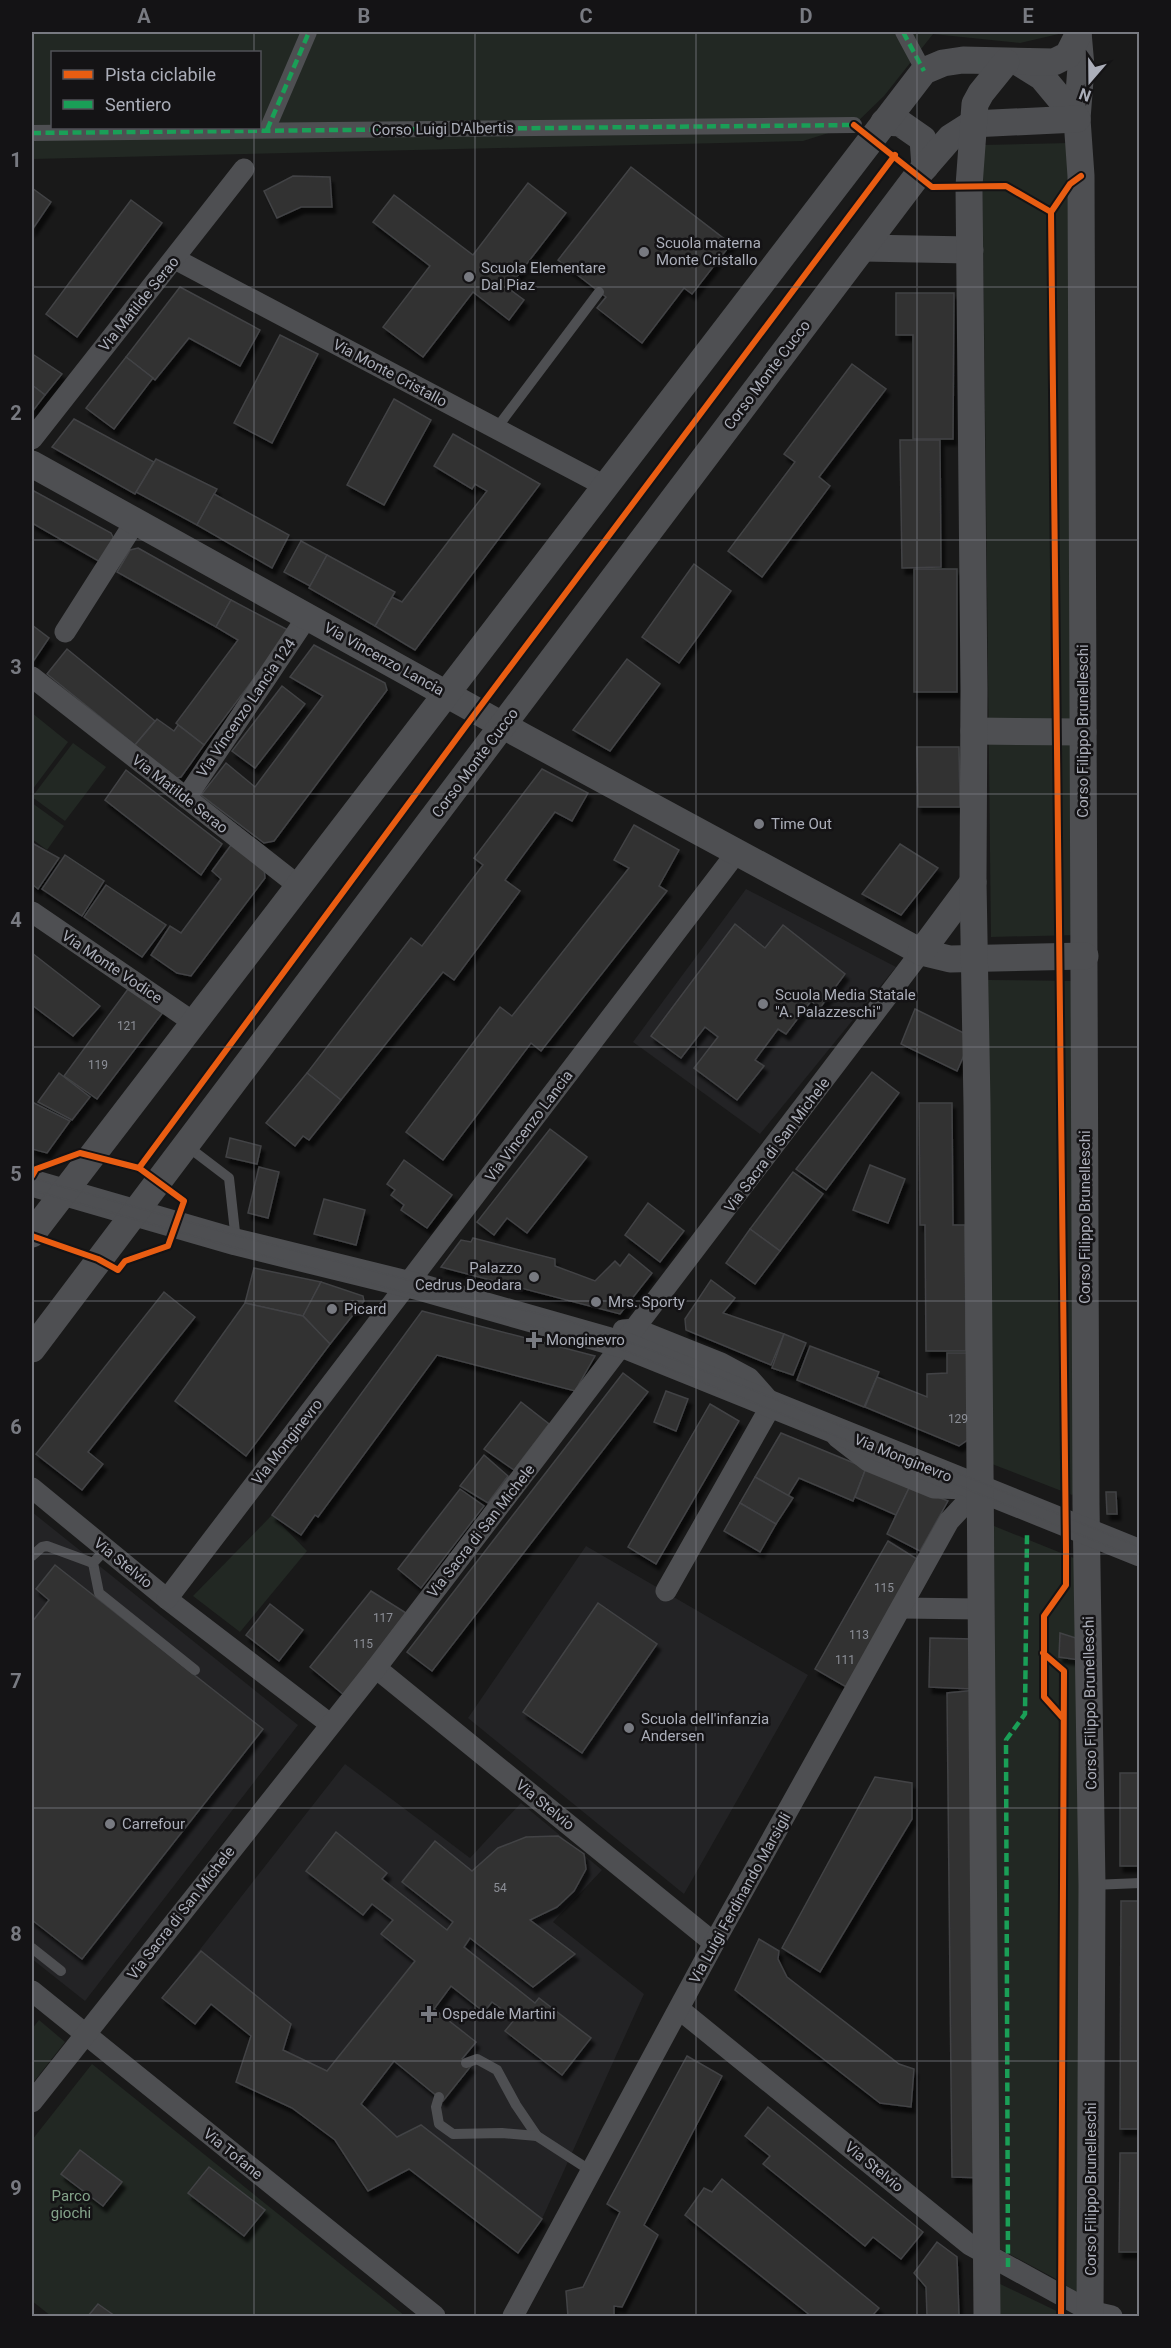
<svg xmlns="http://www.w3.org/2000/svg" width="1171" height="2348" viewBox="0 0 1171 2348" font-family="Roboto,sans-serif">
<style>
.built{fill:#232325}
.green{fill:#222823;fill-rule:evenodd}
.building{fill:#313132;stroke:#424345;stroke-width:1.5;filter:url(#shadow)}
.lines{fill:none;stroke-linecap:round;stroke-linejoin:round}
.service{stroke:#4e4f52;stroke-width:10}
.pedestrian{stroke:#4e4f52;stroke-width:16}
.minor{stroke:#4e4f52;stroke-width:21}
.tertiary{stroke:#4e4f52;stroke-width:27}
.tram{stroke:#4e4f52;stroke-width:1.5}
.quiet{stroke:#1a9f57;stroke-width:4.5;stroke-dasharray:9 4.5;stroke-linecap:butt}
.cycleway-casing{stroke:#141315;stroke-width:10}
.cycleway{stroke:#e95d12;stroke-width:6}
.grid{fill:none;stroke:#787a81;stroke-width:1.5;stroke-opacity:0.55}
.poi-dot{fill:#787a81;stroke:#141315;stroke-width:2}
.labels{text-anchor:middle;stroke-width:5;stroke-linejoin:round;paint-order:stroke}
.number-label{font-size:12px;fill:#8c8f97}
.street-label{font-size:15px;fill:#abaeb9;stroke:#141315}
.poi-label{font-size:15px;fill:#abaeb9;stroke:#141315;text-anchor:start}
.park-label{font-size:15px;fill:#84a38a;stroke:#141315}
.neatline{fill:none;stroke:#787a81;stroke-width:2}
.grid-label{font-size:20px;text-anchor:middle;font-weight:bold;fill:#787a81}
</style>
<defs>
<filter id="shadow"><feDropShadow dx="3.5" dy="6" stdDeviation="1.5" flood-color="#0009"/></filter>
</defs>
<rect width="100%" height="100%" fill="#191919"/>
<g class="built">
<path d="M746,889L896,967L760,1134L633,1042Z"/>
<path d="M32,1512L298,1725L85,2001L32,1959Z"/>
<path d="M586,1546L808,1675L684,1894L468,1718Z"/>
<path d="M345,1764L470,1858L521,1803L602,1870L553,1922L644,1994L542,2219L518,2253L410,2169L368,2191L335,2140L292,2108L236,2082L251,2035L211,2004L195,2024L162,1998Z"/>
</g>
<g class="green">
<path d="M32,32H1063V33L1020,43L933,34L884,96L854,125L803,141L32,159ZM52,52H260V128H52Z"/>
<path d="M1070,143L1077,935L991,937L982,145Z"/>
<path d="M32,713L68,742L32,790Z"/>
<path d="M73,743L106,767L65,821L32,797Z"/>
<path d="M32,803L64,826L47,850L32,839Z"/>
<path d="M988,980L1076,981L1078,1488L1072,1495L992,1464Z"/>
<path d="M272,1515L307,1551L240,1632L193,1596Z"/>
<path d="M994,1526L1081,1561L1082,2296L1056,2279L998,2248Z"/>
<path d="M39,2020L65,2042L32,2084V2029Z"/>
<path d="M92,2064L405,2316H51L32,2301V2140Z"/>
<path d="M998,2283L1067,2316H999Z"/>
</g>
<g class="building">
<path d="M631,167L731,244L692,294L684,288L642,343L597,308L606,297L558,260Z"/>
<path d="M293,176L330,177L332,207H301L277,218L264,191Z"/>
<path d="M528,183L566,213L508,288L524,300L509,320L473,292L423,357L383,327L430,266L373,222L394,195L473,255Z"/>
<path d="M32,188L51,202L32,230Z"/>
<path d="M131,200L162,223L77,337L46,314Z"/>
<path d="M180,287L260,330L240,366L189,338L155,380L126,357Z"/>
<path d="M896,293H954L953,439H913V335H896Z"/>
<path d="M280,335L318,354L272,443L234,423Z"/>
<path d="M34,355L62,374L45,395L32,385V358Z"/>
<path d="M126,357L153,378L114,429L86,408Z"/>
<path d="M852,364L886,389L819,477L830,486L762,577L728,551L795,462L784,454Z"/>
<path d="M32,385L45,395L32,412Z"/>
<path d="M394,399L431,420L384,505L347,485Z"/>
<path d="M74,419L154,462L135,494L52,447Z"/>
<path d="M453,434L540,484L415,650L375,626L392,597L402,602L487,491L475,484L472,489L434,466Z"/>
<path d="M900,440H940L941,567L902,568Z"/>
<path d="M156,459L217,489L197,525L136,492Z"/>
<path d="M32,490L111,533L115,541L102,563L32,523Z"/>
<path d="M214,494L289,535L272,568L197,525Z"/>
<path d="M301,541L327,555L310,586L284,572Z"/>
<path d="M138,548L231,600L216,627L117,572L130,550Z"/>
<path d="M327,555L395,592L375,626L309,588Z"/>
<path d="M694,564L731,591L679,663L642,637Z"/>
<rect x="914" y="569" width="43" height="123"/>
<path d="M231,600L288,630V633L204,745L176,723L238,640L216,627Z"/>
<path d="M32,625L49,638L32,663Z"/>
<path d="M314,645L385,683L387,690L274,841L264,843L201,795L226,763L255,787L323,696L290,677Z"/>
<path d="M67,649L155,721L135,745L47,674Z"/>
<path d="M627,659L660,684L610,751L573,730Z"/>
<path d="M282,686L305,704L255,768L232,751Z"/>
<path d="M157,719L174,731L178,725L204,745L181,777L177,778L135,745Z"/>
<path d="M917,747H959L960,807H918Z"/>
<path d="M542,769L588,793L572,821L555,812L505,880L520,891L454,980L443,972L341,1100L307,1073L411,938L422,946L483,865L474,858Z"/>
<path d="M126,770L222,844L201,875L105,800Z"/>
<path d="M634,825L679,850L659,886L667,891L541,1051L531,1043L443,1160L406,1132L500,1007L512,1016L629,868L614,860Z"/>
<path d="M32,843L59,858L38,889L32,884Z"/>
<path d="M900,844L938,868L901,915L862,894Z"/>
<path d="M231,845L264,869L265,878L191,976L177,973L151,955L170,926L181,933L221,879L212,871Z"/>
<path d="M65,855L104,881L82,916L42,889Z"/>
<path d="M106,885L166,925L142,957L84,917Z"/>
<path d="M735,924L765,948L783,925L845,974L820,1008L811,1001L786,1034L778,1029L755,1060L764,1066L737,1100L694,1068L718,1037L705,1027L681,1058L651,1036Z"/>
<path d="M32,953L100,1006L73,1036L32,1005Z"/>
<path d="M131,985L164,1011L97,1099L64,1076Z"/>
<path d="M915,1009L972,1037L957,1071L901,1044Z"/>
<path d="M872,1072L899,1093L826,1190L796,1169Z"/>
<path d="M59,1073L90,1097L72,1120L38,1102Z"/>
<path d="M307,1073L341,1100L309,1140L303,1136L295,1146L266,1123Z"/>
<path d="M32,1102L70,1121L47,1153L32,1149Z"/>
<path d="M919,1103H952L953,1225H965L966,1351H926L925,1225H920Z"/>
<path d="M550,1129L587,1157L527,1233L507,1218L494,1235L477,1222Z"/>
<path d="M230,1138L261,1146L257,1164L226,1157Z"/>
<path d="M404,1160L452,1195L427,1228L401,1210L404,1205L391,1195L395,1190L387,1184Z"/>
<path d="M870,1165L905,1179L888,1223L853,1210Z"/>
<path d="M259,1167L279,1172L268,1218L248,1213Z"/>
<path d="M793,1172L823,1194L780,1251L750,1229Z"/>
<path d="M324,1199L365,1210L356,1245L314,1234Z"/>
<path d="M648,1203L684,1231L660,1262L625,1235Z"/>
<path d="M750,1229L780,1251L755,1284L726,1263Z"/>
<path d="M473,1238L555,1259V1266L595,1281L615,1261L620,1266L629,1254L652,1273L620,1314L441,1267L461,1240L471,1242Z"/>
<path d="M254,1268L321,1282L303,1316L245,1303Z"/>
<path d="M711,1280L735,1298L723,1313L784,1334L771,1365L686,1330L685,1319Z"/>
<path d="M321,1282L363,1296L364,1301L330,1344L303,1316Z"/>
<path d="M164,1292L195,1317L88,1452L103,1464L82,1490L36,1454Z"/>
<path d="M245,1303L303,1316L330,1344L246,1456L175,1401Z"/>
<path d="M422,1311L595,1356L575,1391L437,1355L318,1517L315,1515L301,1535L272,1515Z"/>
<path d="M784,1334L806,1343L793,1375L772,1368Z"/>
<path d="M810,1346L879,1372L864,1407L797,1380Z"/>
<path d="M947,1353H972L973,1436L959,1446L865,1407L877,1377L927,1397V1374L947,1373Z"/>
<path d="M623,1373L648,1392L432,1671L407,1652Z"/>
<path d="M666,1391L688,1399L676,1431L654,1422Z"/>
<path d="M521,1402L549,1424L514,1470L484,1449Z"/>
<path d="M710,1404L739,1421L656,1564L628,1547Z"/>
<path d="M781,1433L866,1468L853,1501L799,1478L788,1496L755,1477Z"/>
<path d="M484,1455L508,1476L488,1503L460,1486Z"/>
<path d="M866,1468L910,1486L896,1515L855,1497Z"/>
<path d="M755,1477L793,1498L776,1524L740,1503Z"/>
<path d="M910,1486L948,1501L920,1551L887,1534Z"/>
<path d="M460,1489L484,1506L421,1588L398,1569Z"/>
<path d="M1106,1492H1116L1117,1514H1107Z"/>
<path d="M740,1503L776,1524L760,1552L724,1531Z"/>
<path d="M888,1541L917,1559L848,1688L815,1669Z"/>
<path d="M55,1565L263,1729L82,1959L32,1920V1622L49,1600L36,1589Z"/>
<path d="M371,1591L406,1613L344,1695L310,1667Z"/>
<path d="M598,1603L657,1644L582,1753L523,1712Z"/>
<path d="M270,1604L303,1630L279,1661L246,1635Z"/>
<path d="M1060,1633L1079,1639V1660L1059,1657Z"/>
<path d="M930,1638L974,1639L973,1689L929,1687Z"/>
<path d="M976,1690L987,2178L952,2177L947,1693Z"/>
<rect x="1120" y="1773" width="20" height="93"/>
<path d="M875,1777L912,1783V1819L820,1972L782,1948Z"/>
<path d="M336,1832L387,1873L382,1879L447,1930L453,1922L402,1882L435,1841L472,1871L498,1848L526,1837L558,1836L584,1854L586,1869L574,1891L557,1907L530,1920L575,1954L533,1987L470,1938L464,1947L535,2003L539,1998L591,2038L562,2075L505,2031L515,2019L492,2002L484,2012L451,1986L434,2009L476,2042L462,2059L471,2066L443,2101L394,2061L361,2104L397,2137L421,2125L542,2219L518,2253L409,2169L368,2191L335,2140L292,2108L236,2082L251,2036L211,2004L195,2024L162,1998L201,1951L291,2024L283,2050L327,2071L415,1961L381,1934L393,1920L372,1904L363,1915L306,1871Z"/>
<path d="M1121,1901H1140V2129H1120Z"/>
<path d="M759,1939L779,1951L778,1959L787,1977L899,2064L914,2069L911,2107L880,2103L735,1990Z"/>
<path d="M687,2056L722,2076L644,2225L658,2235L622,2307L614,2306V2316H568L566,2291L583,2287L620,2212L607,2204Z"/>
<path d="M768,2107L923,2232L901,2259L873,2237L865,2246L763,2164L770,2156L745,2136Z"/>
<path d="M80,2150L122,2182L103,2206L61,2174Z"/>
<path d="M1120,2153H1140V2252H1119Z"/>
<path d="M209,2167L265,2210L244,2236L188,2193Z"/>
<path d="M722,2179L879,2308L872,2316H811L685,2215L704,2188L712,2192Z"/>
<path d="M937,2242L957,2257L959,2316H927L926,2287L914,2273Z"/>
<path d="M98,2304L115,2316H88Z"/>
</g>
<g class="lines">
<g class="service">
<path d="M496,429L599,292"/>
<path d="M187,1146L229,1178L236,1241"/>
<path d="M106,1549L93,1563L99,1593L195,1670"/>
<path d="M32,1556L42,1547L47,1546L93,1563"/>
<path d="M1092,1885L1140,1883"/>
<path d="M32,1948L61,1971"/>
<path d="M466,2063L477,2059L497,2070L516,2105L537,2136L591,2171"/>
<path d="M439,2097L436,2107L439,2124L453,2134L502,2133L537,2136"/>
</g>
<g class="pedestrian">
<path d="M903,32L924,71"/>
<path d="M267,130L309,32"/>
<path d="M32,133L854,125"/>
</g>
<g class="minor">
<path d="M175,259L605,486"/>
<path d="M32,439L244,169"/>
<path d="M65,632L135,522"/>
<path d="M32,677L300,887"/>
<path d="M186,798L307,617"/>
<path d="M32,912L193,1022"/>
<path d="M623,1330L636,1329L721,1363L749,1378L772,1404L666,1591"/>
<path d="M837,1437L868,1461L934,1488L972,1489"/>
<path d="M32,1488L167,1599L330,1724"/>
<path d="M167,1599L737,852"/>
<path d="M901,1608L980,1609"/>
<path d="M376,1668L714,1943"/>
<path d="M32,1991L435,2316"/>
<path d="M679,2009L970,2245L1090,2311L1112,2316"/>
<path d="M32,2102L376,1668L921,952"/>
<path d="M513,2316L714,1943L949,1521L979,1489"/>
</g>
<g class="tertiary">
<path d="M1078,32L1081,67L1077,119L1081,176L1086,1505L1092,1885L1090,2316"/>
<path d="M1018,62L1042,77L1077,119"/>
<path d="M884,122L900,123L923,139L925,167"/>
<path d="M863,248L970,250"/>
<path d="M32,464L522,736L921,952L950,959L1085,956"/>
<path d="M974,731L1083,732"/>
<path d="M921,952L973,882"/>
<path d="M32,1183L236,1242L423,1288L624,1345L1140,1553"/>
<path d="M32,1234L924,71L943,63L963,60L1054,62L1068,55L1078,35"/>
<path d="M32,1349L917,176L950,138L972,124L1077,119"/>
<path d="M987,2316L977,1105L973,882L974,690L969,186L975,104L981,93L1006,62"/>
</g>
<g class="tram">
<path d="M32,1178L235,1235L571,1322L648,1349L763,1394L1140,1547"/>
<path d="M32,1190L250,1252L621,1349L1140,1559"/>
</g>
<g class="quiet">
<path d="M903,32L924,71"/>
<path d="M267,130L309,32"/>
<path d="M32,133L854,125"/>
<path d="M1008,2267L1006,1740L1025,1714L1027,1535"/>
</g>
<defs>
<g id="cycleway">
<path d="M854,125L932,187L1006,186L1051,212"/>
<path d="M139,1168L477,711L895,155"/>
<path d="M32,1176L36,1169L80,1153L139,1168L184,1201L168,1246L125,1261L118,1270L98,1259L32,1236"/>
<path d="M1043,1653L1064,1671L1061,2316"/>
<path d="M1062,1717L1044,1697V1616L1066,1585V1550L1051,212L1070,184L1081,176"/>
</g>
</defs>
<use href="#cycleway" class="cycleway-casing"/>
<use href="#cycleway" class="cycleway"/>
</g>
<path class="grid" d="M254,32V52M475,32V2316M696,32V2316M917,32V2316M254,128V2316M32,287H1140M32,540H1140M32,794H1140M32,1047H1140M32,1301H1140M32,1554H1140M32,1808H1140M32,2061H1140"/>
<g class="poi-dot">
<circle cx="644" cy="252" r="6"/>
<circle cx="469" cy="277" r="6"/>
<circle cx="759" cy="824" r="6"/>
<circle cx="763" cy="1004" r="6"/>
<circle cx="534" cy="1277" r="6"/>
<circle cx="596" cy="1302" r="6"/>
<circle cx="332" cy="1309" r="6"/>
<path d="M531 1331h6v6h6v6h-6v6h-6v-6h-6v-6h6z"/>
<circle cx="629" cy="1728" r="6"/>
<circle cx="110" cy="1824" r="6"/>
<path d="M426 2005h6v6h6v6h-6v6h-6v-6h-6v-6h6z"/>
</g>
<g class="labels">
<g class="number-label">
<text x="127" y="1030">121</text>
<text x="98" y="1069">119</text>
<text x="958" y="1423">129</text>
<text x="884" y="1592">115</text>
<text x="383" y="1622">117</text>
<text x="859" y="1639">113</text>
<text x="363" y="1648">115</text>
<text x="845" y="1664">111</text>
<text x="500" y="1892">54</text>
</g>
<g class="street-label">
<text transform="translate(443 129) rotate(-1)" y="5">Corso Luigi D'Albertis</text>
<text transform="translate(139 304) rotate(-51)" y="5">Via Matilde Serao</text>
<text transform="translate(390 373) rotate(28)" y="5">Via Monte Cristallo</text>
<text transform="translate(767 375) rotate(-53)" y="5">Corso Monte Cucco</text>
<text transform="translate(384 659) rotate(29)" y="5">Via Vincenzo Lancia</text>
<text transform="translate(246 708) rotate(-56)" y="5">Via Vincenzo Lancia 124</text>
<text transform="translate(1083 731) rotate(-90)" y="5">Corso Filippo Brunelleschi</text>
<text transform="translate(475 763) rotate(-53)" y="5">Corso Monte Cucco</text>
<text transform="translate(180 794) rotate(38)" y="5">Via Matilde Serao</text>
<text transform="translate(112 967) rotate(34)" y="5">Via Monte Vodice</text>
<text transform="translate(529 1126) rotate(-53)" y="5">Via Vincenzo Lancia</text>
<text transform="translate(777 1145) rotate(-53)" y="5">Via Sacra di San Michele</text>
<text transform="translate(1085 1217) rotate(-90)" y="5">Corso Filippo Brunelleschi</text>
<text transform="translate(287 1442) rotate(-52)" y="5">Via Monginevro</text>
<text transform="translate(903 1458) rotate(22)" y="5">Via Monginevro</text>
<text transform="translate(481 1531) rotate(-52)" y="5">Via Sacra di San Michele</text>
<text transform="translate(123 1563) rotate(39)" y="5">Via Stelvio</text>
<text transform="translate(1090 1703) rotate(-91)" y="5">Corso Filippo Brunelleschi</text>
<text transform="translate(545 1805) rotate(39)" y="5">Via Stelvio</text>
<text transform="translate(740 1898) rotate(-61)" y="5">Via Luigi Ferdinando Marsigli</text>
<text transform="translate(181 1913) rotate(-52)" y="5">Via Sacra di San Michele</text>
<text transform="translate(233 2154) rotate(39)" y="5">Via Tofane</text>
<text transform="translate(874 2167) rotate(39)" y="5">Via Stelvio</text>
<text transform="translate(1091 2189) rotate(-90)" y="5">Corso Filippo Brunelleschi</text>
</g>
<g class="poi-label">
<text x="656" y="248">Scuola materna<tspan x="656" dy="17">Monte Cristallo</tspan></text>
<text x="481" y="273">Scuola Elementare<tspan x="481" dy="17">Dal Piaz</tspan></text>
<text x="771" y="829">Time Out</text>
<text x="775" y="1000">Scuola Media Statale<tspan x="775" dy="17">"A. Palazzeschi"</tspan></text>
<text x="522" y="1273" text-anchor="end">Palazzo<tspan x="522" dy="17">Cedrus Deodara</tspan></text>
<text x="608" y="1307">Mrs. Sporty</text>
<text x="344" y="1314">Picard</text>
<text x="546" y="1345">Monginevro</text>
<text x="641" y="1724">Scuola dell'infanzia<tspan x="641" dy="17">Andersen</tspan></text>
<text x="122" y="1829">Carrefour</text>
<text x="442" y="2019">Ospedale Martini</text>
</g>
<g class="park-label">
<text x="71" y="2201">Parco<tspan x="71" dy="17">giochi</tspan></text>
</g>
</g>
<rect width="1171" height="2348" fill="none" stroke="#141315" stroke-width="66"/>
<rect x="51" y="51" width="210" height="78" fill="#141315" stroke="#505157" stroke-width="1.5"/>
<rect x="63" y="70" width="30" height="9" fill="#e95d12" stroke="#505157" stroke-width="1.5"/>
<text x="105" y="81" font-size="18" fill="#abaeb9">Pista ciclabile</text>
<rect x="63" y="100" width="30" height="9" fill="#1a9f57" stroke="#505157" stroke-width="1.5"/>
<text x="105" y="111" font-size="18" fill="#abaeb9">Sentiero</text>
<g transform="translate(1090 81) rotate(200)" stroke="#141315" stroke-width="4.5" paint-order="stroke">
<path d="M0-4.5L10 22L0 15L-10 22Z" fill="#abaeb9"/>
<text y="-9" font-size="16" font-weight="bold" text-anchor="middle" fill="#abaeb9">N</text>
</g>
<rect x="33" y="33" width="1105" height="2282" class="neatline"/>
<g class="grid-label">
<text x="144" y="23">A</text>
<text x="364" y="23">B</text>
<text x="586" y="23">C</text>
<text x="806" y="23">D</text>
<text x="1028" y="23">E</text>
<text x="16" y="167">1</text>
<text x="16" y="420">2</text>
<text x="16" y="674">3</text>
<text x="16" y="927">4</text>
<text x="16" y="1181">5</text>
<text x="16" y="1434">6</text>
<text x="16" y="1688">7</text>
<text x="16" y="1941">8</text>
<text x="16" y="2195">9</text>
</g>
</svg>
